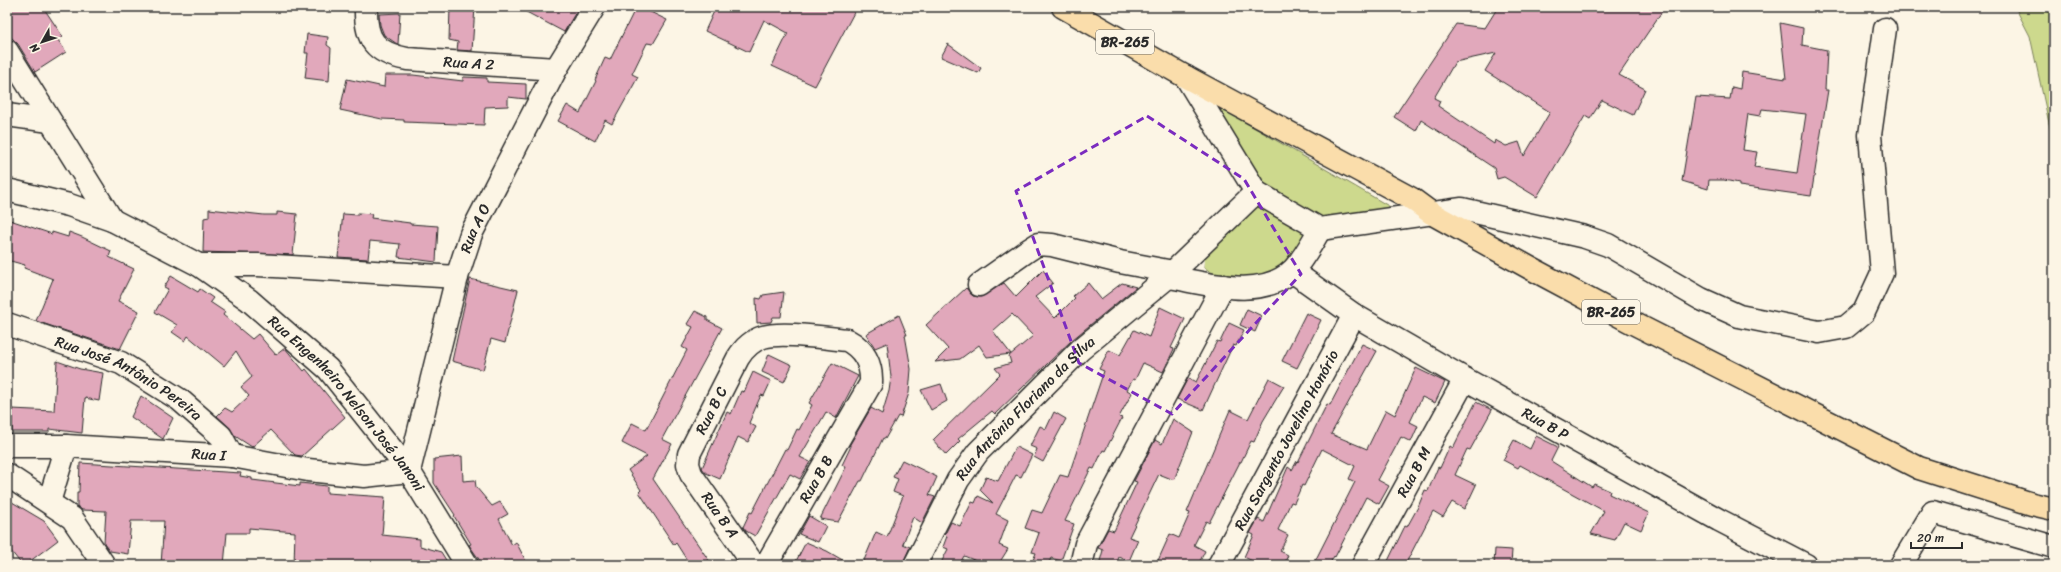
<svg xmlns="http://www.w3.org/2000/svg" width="2061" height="572" viewBox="0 0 2061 572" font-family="Sriracha,sans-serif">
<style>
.green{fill:#cdd98d;stroke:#7c825c}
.building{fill:#e1a8bb;stroke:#2b2b2b;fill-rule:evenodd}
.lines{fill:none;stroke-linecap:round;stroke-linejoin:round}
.minor-casing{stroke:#2b2b2b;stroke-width:25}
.highway-casing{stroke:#2b2b2b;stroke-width:25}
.minor{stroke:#fcf5e5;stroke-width:22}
.highway{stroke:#faddab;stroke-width:22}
.marked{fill:none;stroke:#7b2cbf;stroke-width:3;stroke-dasharray:8 5;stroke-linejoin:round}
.labels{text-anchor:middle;stroke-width:3;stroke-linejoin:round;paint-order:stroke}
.shield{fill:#fcf5e5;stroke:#6a6863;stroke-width:1}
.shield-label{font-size:14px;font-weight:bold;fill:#2b2b2b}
.street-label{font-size:15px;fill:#2b2b2b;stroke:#fcf5e5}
</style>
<rect width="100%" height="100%" fill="#fcf5e5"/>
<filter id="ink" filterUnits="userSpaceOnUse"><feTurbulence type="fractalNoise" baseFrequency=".025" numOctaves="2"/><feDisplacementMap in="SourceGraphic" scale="8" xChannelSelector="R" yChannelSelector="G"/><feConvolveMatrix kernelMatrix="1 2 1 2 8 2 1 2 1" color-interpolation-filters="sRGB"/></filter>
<g filter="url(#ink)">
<g class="green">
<path d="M2015,7H2054V146L2030,36Z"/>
<path d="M1212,103L1392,208L1320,220L1262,186Z"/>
<path d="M1258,204L1306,234C1287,262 1271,285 1232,278C1221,276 1213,275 1204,267L1205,254Z"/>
</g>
<g class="building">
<path d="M7,7H43L63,37L58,40L66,52L35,72L18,44L7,33Z"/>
<path d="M450,7H475L472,51L457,50L458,42L449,40Z"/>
<path d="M517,7H579L564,32Z"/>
<path d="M636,7H640L667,20L653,44L647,43L632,74L638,77L612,124L605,120L595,141L558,121L567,105L580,113L596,81L595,80L605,58L610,60Z"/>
<path d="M716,7H857L815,86L772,66L788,33L764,20L749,52L705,31Z"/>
<path d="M1498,7H1665L1619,75L1645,89L1633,115L1602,100L1590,119L1585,116L1537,197L1504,177L1497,179L1494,168L1421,120L1416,131L1394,117L1456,24L1485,28ZM1496,53L1485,71L1550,112L1524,156L1519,142L1506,146L1495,140L1494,144L1438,106L1440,101L1434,98L1455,62Z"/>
<path d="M400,13L398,44H397L384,35L380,25L379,14Z"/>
<path d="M1780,23L1803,28L1802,45L1827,50L1825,90H1828L1811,196L1739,186V183L1724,180H1709L1708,189L1682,181L1696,97L1730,99L1732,87L1740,89L1742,72L1786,79ZM1762,109L1806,114L1797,173L1754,167L1757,152L1743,150L1748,114L1760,116Z"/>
<path d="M307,34L328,37L327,45L331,48L329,81L305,78L308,53H305Z"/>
<path d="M948,44L981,68L978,73L941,57Z"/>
<path d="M385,75H413L463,81V77L487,78V82L526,84V99L508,97V106L485,107L484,125L404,122V120L382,119L340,110L347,79L384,87Z"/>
<path d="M209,209L264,215H277V212L297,214L293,255L203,252L204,218L209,217Z"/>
<path d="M358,213L372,214L371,218L410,223V224L438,226L436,262L398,257L400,244L370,241L368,259L338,257L343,214L358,215Z"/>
<path d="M7,219L52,234V232L68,237L69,232L82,237L111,251L109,257L134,269L118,301L139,311L120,349L36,321L53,279L24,268L25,265L7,260Z"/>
<path d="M1043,270L1053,283L1035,297L1055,318L1075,298L1073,296L1088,283L1101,299L1122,283L1136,287L1072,340L995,414L992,411L958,439L960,441L946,455L933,440L1000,374L995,368L1011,363L1009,356L1033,336L1012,314L993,331L1011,354L987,357L979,345L960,359L935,362L948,349L926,325L966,288L973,296L981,297L1004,283L1016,297Z"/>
<path d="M171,276L198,292L200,289L213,298L210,302L225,312L223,315L252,339L258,334L276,355L285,348L304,371L306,369L345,417L302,456L295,455L271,430L252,447L235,436L229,427L217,416L225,408L232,412L249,396L241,387L252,377L236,351L224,366L188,336L185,341L172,332L177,325L155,312L168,289L164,287Z"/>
<path d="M470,279L518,290L505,343L491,339L483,370L452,361Z"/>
<path d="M784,292L781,317H773L771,322L757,323L756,298L761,299L763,295Z"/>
<path d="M1160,307L1185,319L1171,348L1174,349L1163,372L1143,363L1135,380L1133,379L1127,390L1132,393L1119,417L1122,418L1105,451L1103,450L1094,469L1091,468L1065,521L1074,524L1061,561L1051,558L1048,565H1031L1036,553L1032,552L1039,533L1025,528L1032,510L1042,513L1060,475L1068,477L1104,371L1099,369L1109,350L1120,355L1134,330L1149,337Z"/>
<path d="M1247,309L1262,316L1255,332L1240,325Z"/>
<path d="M695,311L707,317V320L722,328L662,439L672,444L653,479L712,565H690L676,543L674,545L639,492L641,490L628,470L647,456L622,443L632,423L646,430L687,350L682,347L693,327L687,324Z"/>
<path d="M1306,313L1321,320L1297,368L1282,361Z"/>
<path d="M899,315L907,335H905L911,369L909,393L901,417L898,416L885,439L883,438L862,481H860L838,522L820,519L846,467L842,465L851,446H849L871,408L882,414L889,391L891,377L887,343L875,348L866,334Z"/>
<path d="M1229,323L1244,330L1236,346L1233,345L1203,410L1177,399L1188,378L1196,382L1217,341L1220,342Z"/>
<path d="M1362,344L1377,351L1331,434L1367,449L1386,410L1395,415L1416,368L1445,382L1435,403L1422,397L1410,422L1418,426L1411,442L1401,437L1378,480L1389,486L1379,504L1366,497L1335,557L1334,556L1329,565H1313L1355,482L1349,479L1355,466L1322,449L1304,486L1302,485L1294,503L1291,502L1278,530L1288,535L1280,551L1288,555L1284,565H1261L1244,557L1254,535L1250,533L1258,519L1264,522L1288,467L1292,470L1297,461L1298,462L1327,404L1330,405Z"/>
<path d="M769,354L792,365L784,382L762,372Z"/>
<path d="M57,361L80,369L103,373L99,401L85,398L82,433L49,429V432H12V409L54,411Z"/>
<path d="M832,363L858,376L836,418L826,412L800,457L810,462L800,479L790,474L755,536L746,531L743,527L750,512L752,513L785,449L787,450L797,429L799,430L812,405L809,403Z"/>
<path d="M753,372L771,381L764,396L761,395L749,423L756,427L748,442L738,437L720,479L706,473L702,468L727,412L731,414L741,391L744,392Z"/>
<path d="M1269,378L1284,386L1263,421L1254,442L1251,441L1241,462H1240L1209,523L1206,521L1194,545L1205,551L1198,565H1156L1170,534L1179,538L1190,513L1187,512L1230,410L1248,419Z"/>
<path d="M941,384L947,401L931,410L921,390Z"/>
<path d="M141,396L173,418L163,439L131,417Z"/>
<path d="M1476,402L1492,410L1470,450L1467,449L1455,475L1476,485L1468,502L1464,509L1452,502L1443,517L1433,511L1405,565H1386L1405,526L1407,527L1418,507L1425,490L1428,491L1438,467L1440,468L1450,446L1453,448Z"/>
<path d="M1054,412L1066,419L1043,462L1034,457L1037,449L1030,446L1040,426L1046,429Z"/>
<path d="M1173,419L1193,432L1174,480L1159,474L1129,537L1138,540L1129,561L1119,557L1116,565H1099L1103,550L1098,548L1108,529L1114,531L1137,482L1134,481L1155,440L1162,444Z"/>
<path d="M1536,436L1558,447L1551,461L1592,487L1594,484L1610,491L1609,494L1649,513L1641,530L1624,522L1615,540L1591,534L1604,511L1520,465L1518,468L1503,460L1514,440L1530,449Z"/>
<path d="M1016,447L1032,455L1021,477L1016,475L996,514L1008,520L999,545L1008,549L998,565H986L964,556L959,565H940L948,549L943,547L947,536L945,534L951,522L960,526L972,502L975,503L978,496L993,503L980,490L986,477L998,481Z"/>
<path d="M462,456L463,481L475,480L476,487L492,506L500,502L508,514L499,519L512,545L516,542L528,565H483L469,545L471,544L454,516L455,515L434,483V459Z"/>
<path d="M902,460L937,477L929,495L935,497L922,523L913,517L903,544L910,547L902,565H862L876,532L887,537L903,496L893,492L898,479L893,477Z"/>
<path d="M80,463L241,473L240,476L252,478V480L300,486V483L327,486V493L385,497L382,535L420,539V546L441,552L449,565H294L295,532L249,528V533H227L224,565H161L164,521H131L128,554L110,551L104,543L106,511L82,510L77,506V492H79Z"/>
<path d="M7,499L44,521L58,540L25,565H22L7,546Z"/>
<path d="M809,516L826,526L818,542L799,534Z"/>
<path d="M806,542L827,551L851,565H794Z"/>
<path d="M1495,549L1512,550L1511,565H1494Z"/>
</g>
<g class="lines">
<defs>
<g id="minor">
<path id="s1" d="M366,7C365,40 375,53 407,59L556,69"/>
<path d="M7,51L112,220"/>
<path d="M1186,77L1256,192L1320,229L1462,209L1585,237L1608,245L1701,299L1739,316L1819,332L1846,327L1864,312L1882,273L1870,135L1885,29"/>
<path d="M7,115L50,121"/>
<path id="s2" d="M7,190L69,205L112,220L199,265L249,300L328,369L409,471L467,565"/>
<path d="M199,265H258L457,277"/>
<path id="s3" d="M1292,271L1354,315L1465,379L1719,520L1806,565"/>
<path d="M1168,277C1206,283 1261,301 1293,270C1304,258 1312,243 1320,229"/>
<path d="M979,285L1027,251L1038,244L1052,245L1120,262L1173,272"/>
<path id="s4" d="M7,324L121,363L180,400L221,436L232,456"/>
<path id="s5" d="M7,446H66L232,456L308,470L364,476L409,471L457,277L471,234L556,69L594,7"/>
<path d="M7,475L72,518L104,565"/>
<path d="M49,502L66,446"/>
<path id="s6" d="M754,565L691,474L688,464L689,454L738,358C744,348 751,341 763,337C781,331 826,338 847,340C864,349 872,364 871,383L766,565"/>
<path id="s7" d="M915,565L958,480L978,452L1080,350L1168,277L1256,192"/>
<path d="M1081,565L1086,544L1223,286"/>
<path id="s8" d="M1219,565L1354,315"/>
<path id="s9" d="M1363,565L1465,379"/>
<path d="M1901,565L1933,512L2054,547"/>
</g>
<path id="highway" d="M1063,7L1186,77L1412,199L1431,213L1530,268L1633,323L1919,468L2032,504L2054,509"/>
</defs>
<use href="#minor" class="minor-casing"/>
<use href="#highway" class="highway-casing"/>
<use href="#minor" class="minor"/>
<use href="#highway" class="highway"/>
</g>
</g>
<path class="marked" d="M1147,116L1244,179L1301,274L1172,414L1079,363L1016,191Z"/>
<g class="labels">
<g class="shield">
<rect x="1096" y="30" width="58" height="24" rx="3"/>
<rect x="1582" y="300" width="58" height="24" rx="3"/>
</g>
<g class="shield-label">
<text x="1125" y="47">BR-265</text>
<text x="1611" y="317">BR-265</text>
</g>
<g class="street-label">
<text dy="5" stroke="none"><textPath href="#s1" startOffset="137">Rua A 2</textPath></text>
<text dy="5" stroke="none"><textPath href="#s5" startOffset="656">Rua A O</textPath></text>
<text dy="5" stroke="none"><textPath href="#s4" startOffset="134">Rua José Antônio Pereira</textPath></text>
<text dy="5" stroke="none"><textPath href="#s2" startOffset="411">Rua Engenheiro Nelson José Janoni</textPath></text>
<text dy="5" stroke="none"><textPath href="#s6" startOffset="180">Rua B C</textPath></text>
<text dy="5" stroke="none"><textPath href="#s7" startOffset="194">Rua Antônio Floriano da Silva</textPath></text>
<text dy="5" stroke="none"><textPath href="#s3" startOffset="296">Rua B P</textPath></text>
<text dy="5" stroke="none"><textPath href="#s8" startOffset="142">Rua Sargento Jovelino Honório</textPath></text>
<text dy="5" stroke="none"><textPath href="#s5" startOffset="202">Rua I</textPath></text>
<text dy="5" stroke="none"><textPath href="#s9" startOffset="106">Rua B M</textPath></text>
<text transform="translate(816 479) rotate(-60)" y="5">Rua B B</text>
<text transform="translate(720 515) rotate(55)" y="5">Rua B A</text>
</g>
</g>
<rect width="2061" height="572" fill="none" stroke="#fcf5e5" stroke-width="24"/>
<rect x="12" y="12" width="2037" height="548" fill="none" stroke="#2b2b2b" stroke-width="1.5" filter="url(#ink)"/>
<g transform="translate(42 42) rotate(231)" stroke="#fcf5e5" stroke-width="3" paint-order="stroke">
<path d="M0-3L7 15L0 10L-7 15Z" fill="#2b2b2b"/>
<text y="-6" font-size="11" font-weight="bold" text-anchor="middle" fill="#2b2b2b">N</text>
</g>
<path d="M1911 542v6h51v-6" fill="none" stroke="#2b2b2b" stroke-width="2"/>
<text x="1917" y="542" font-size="12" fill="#2b2b2b" stroke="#fcf5e5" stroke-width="3" paint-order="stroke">20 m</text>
</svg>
